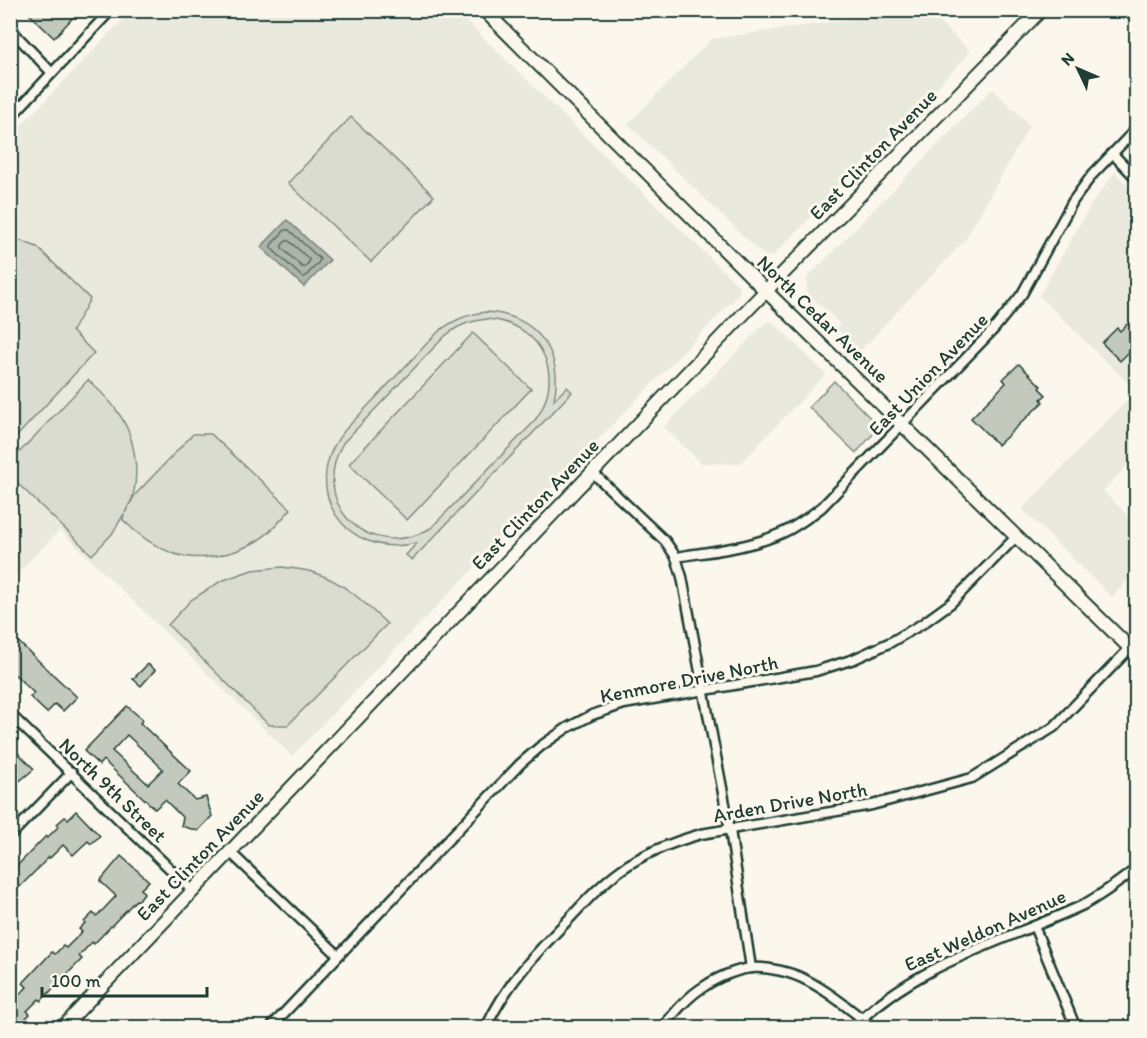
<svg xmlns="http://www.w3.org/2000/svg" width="1147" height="1038" viewBox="0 0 1147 1038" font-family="Itim,sans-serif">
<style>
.built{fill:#eae9de}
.green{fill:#dbdcd1;stroke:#7d8c82;stroke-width:1.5;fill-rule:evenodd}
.water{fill:#adb4aa;stroke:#74847b;stroke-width:1.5}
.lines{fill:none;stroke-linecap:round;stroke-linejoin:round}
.shore{stroke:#586d63;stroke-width:1.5}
.building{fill:#c4c9be;stroke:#1f3d34;stroke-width:1.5;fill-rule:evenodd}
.street-casing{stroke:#1f3d34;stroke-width:13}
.secondary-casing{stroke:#1f3d34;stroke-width:16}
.street{stroke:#fbf7ec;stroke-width:8}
.secondary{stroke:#fbf7ec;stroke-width:12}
.labels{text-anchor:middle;stroke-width:6;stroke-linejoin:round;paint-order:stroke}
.street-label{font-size:20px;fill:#1f3d34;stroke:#fbf7ec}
</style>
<rect width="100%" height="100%" fill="#fbf7ec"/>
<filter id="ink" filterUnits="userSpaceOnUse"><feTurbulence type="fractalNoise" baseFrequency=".0167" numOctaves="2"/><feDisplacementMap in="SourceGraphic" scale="12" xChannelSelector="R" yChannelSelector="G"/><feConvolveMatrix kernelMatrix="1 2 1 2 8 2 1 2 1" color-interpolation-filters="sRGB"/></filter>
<g filter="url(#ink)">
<g class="built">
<path d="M131,11H456L740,287L739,294L292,756L60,530L11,580V136Z"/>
<path d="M907,11H928L971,52L772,257L763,255L628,124L711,39Z"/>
<path d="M992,89L1030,125L965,240L860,351L837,328L840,324L807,292V278Z"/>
<path d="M1115,172L1136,194V391L1039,296L1092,203Z"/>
<path d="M769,321L774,323L826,374L740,464L701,463L664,427L764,324Z"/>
<path d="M1128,399L1136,407V456L1103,491L1136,524V572L1112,597L1022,509Z"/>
</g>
<g class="green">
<path d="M351,117L434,196L371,262L288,183Z"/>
<path d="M11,237L37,247L90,299L72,331L94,353L17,436H11Z"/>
<path d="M486,312C536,315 564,352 554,400L567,387L572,392L412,560L406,555L417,543C344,561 297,487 345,430L437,333C452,320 467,314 486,312ZM487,319C544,323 568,380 532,424L431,528C370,564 308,505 343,443L443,338C456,326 469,321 487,319Z"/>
<path d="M473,333L531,389L407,520L349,464Z"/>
<path d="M88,380C99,390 109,399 117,411C134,433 140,469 133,496C131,502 127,508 125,513L135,495L193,434H211L291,509C281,520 271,533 257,541C234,555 199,563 172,553C153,546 137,534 123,520L124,514L112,534L92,555L13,479L12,460Z"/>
<path d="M834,381L877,425L875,432L856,453L809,407Z"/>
<path d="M282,567C293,569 305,569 315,573C344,582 365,603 387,624L288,725H269L168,625L191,600L221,581L252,570Z"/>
</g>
<path class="water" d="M287,220L330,260L304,287L261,247Z"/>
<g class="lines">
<g class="shore">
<path d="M285,230H289L320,259L319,262L305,277H302L271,248V245Z"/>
<path d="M286,241H289L309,259V262L305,267H302L282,248V245Z"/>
</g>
</g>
<g class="building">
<path d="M25,10H80L54,38Z"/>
<path d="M1137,315V344L1120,361L1102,343L1117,328L1120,331Z"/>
<path d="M1019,364L1041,386L1039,388L1046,395L1041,399L1043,402L998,445L971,418L1006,383L1003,379Z"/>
<path d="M10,634L77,697L63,711L55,704L47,713L30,697L34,693L10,670Z"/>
<path d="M148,664L155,670L141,686L133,679Z"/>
<path d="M127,706L143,720L140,723L191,771L178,784L195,800L206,797L212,816L198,831L181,826L183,818L165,800L155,809L103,760L99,765L84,751ZM127,735L163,769L148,784L112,751Z"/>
<path d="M10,745L34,769L10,789Z"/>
<path d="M76,811L100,836L91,844L88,841L73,855L63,845L50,858L49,857L10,897V873L46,836L47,838L59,826L57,824L65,817L68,819Z"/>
<path d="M121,856L149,881L141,889L144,893L138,901L136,900L94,944L92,942L79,956L82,959L41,1001L39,999L27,1011L30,1014L16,1028H10V994L15,999L27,987L23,983L52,952L55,954L63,946L66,948L82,932L79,929L85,923L84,922L93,913L96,916L100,913L116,896L100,881Z"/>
</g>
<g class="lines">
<defs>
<g id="street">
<path d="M493,20L506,10"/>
<path d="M10,25L16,35L52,73"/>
<path d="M10,118L111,10"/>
<path d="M1112,153L1136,178"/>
<path d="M592,472L665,541L676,557L682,577L730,830L751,968"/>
<path d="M676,557C711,551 749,548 782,533C796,527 809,517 822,507L994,329L1022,294L1073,201L1092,175L1136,129"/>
<path d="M10,714L193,891"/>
<path d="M10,836L72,772"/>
<path d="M230,852L338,955"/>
<path d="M1034,926L1073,1021V1028"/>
<path d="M270,1028L520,764L541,746L567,728L592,715L624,704L816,671L854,659L891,642L922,624L951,603L1017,536"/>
<path d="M486,1028C505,985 537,952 569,919C585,902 602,883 622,869C646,852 673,842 701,834L872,805L972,778L1054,727L1130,648"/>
<path d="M662,1028C675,1012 688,996 705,986C716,978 738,969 752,968C769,967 791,972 806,980C830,992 852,1011 874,1028"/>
<path d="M852,1028C915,963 1004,942 1083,905C1102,895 1119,882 1136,869"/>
</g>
<g id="secondary">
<path d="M484,10L766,291L1136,654"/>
<path d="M62,1028L753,304L1041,10"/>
</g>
</defs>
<use href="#street" class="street-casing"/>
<use href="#secondary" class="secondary-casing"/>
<use href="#street" class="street"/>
<use href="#secondary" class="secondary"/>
</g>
</g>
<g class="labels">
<g class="street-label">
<text transform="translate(873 154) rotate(-46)" y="7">East Clinton Avenue</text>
<text transform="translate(823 319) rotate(44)" y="7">North Cedar Avenue</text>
<text transform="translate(928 374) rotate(-46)" y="7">East Union Avenue</text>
<text transform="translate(535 504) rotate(-46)" y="7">East Clinton Avenue</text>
<text transform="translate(689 679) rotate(-11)" y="7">Kenmore Drive North</text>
<text transform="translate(113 790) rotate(44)" y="7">North 9th Street</text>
<text transform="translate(790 802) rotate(-10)" y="7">Arden Drive North</text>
<text transform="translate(200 855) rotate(-46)" y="7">East Clinton Avenue</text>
<text transform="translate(985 930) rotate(-24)" y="7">East Weldon Avenue</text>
</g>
</g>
<rect width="1147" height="1038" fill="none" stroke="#fbf7ec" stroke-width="36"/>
<rect x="18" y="18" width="1111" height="1002" fill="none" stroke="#1f3d34" stroke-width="2" filter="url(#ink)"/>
<g transform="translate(1078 69) rotate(314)" stroke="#fbf7ec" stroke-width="4.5" paint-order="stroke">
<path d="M0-4.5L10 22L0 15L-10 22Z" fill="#1f3d34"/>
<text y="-9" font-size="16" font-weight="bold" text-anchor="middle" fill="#1f3d34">N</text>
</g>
<path d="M42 987v9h165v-9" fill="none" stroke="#1f3d34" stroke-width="3"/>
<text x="51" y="987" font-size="18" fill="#1f3d34" stroke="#fbf7ec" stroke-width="4.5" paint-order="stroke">100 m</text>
</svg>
